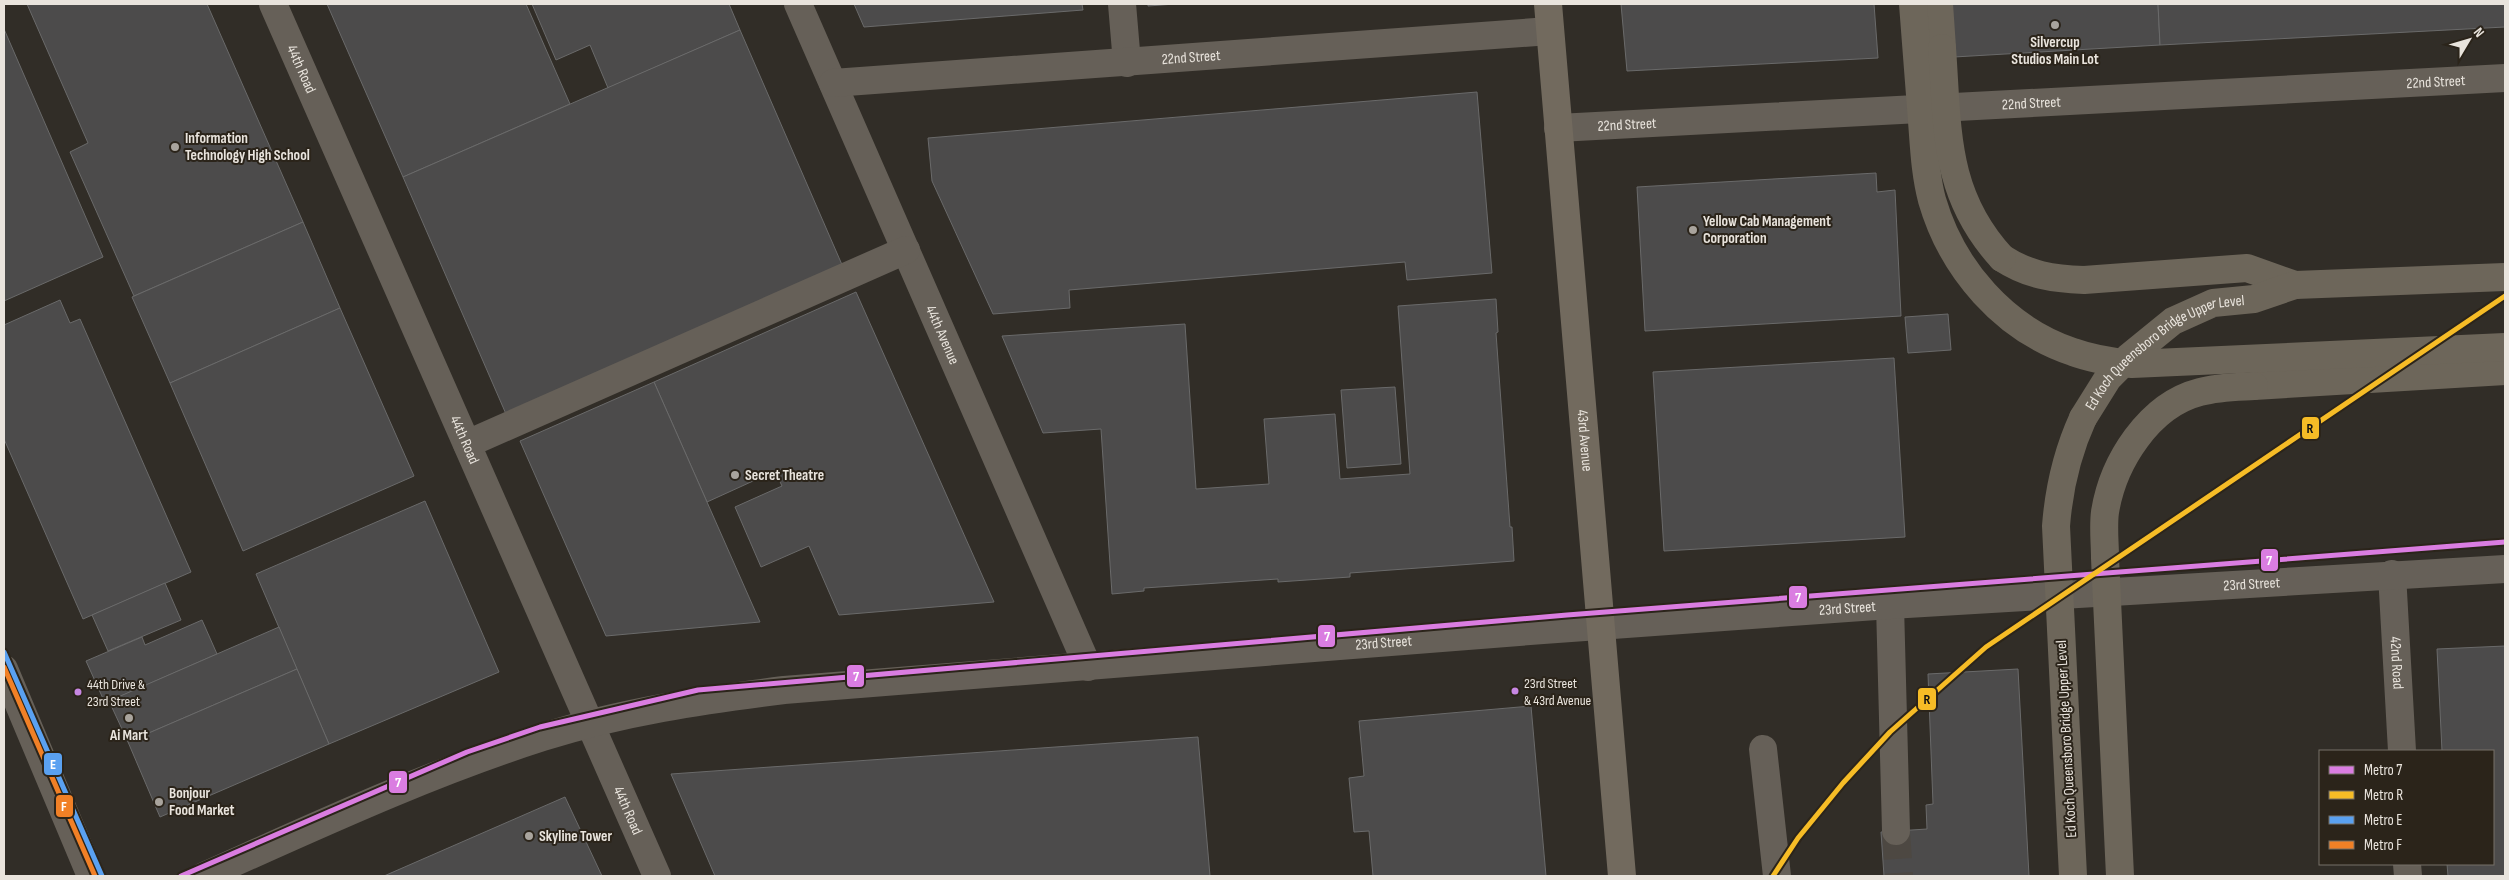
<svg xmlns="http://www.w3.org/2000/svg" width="2509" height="880" viewBox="0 0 2509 880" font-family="'Sofia Sans Condensed',sans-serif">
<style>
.building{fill:#4c4b4b;stroke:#6a6a6a}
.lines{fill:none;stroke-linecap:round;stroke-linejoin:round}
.minor-tunnel{stroke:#4d4842;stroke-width:28;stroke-dasharray:28 14;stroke-linecap:butt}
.minor{stroke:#666058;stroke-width:28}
.major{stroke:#726a5e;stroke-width:28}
.highway{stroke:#6d665a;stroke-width:28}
.highway-bridge{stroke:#6d665a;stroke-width:28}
.metro-1-casing{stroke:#2b241a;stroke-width:9}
.metro-2-casing{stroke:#2b241a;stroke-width:9}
.metro-3-casing{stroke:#2b241a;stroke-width:9}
.metro-4-casing{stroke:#2b241a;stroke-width:9}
.metro-1{stroke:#da7de1;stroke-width:5}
.metro-2{stroke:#f6bc26;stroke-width:5}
.metro-3{stroke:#5aa1f1;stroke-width:5}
.metro-4{stroke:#f18026;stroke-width:5}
.poi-dot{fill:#a9a49d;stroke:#2b241a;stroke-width:2}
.bus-dot{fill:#c787e3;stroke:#2b241a;stroke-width:2}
.labels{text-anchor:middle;stroke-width:4;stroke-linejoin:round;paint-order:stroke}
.bus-label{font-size:14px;fill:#e9e4dd;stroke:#2b241a;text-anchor:start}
.poi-label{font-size:15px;font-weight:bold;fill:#e9e4dd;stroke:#2b241a;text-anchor:start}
.street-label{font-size:15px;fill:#e9e4dd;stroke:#2b241a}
.line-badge{stroke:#2b241a;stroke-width:2}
.badge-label{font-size:14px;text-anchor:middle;font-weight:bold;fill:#fff}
.pale-badge-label{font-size:14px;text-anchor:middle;font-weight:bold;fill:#111}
</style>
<rect width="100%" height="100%" fill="#312d27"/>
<g class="building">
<path d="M27,4H207L303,222L134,296L70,152L88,143Z"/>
<path d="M327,4H526L570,104L403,177Z"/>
<path d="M532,4H729L740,30L608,88L590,45L556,60Z"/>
<path d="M854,4H1082L1083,10L864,27Z"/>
<path d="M1148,4H1175L1148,6Z"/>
<path d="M1621,4H1874L1878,58L1627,71Z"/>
<path d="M1950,4H2158L2160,45L1954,57Z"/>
<path d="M2158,4H2505V27L2160,45Z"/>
<path d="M4,29L103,257L4,301Z"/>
<path d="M740,30L843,267L506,414L403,177Z"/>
<path d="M1477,92L1492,273L1407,280L1405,262L1069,290L1070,308L993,314L932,181L928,138Z"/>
<path d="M1876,173L1877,192L1895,190L1901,316L1645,331L1637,187Z"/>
<path d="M303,222L340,308L170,383L132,297Z"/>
<path d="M856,292L994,602L839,615L809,546L761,567L735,507L782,486L775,471L707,502L654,382Z"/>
<path d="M1496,299L1498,332L1496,333L1510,527H1512L1514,561L1350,573V577L1278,582V579L1144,588V591L1112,594L1101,429L1043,433L1002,336L1185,324L1196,489L1269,484L1264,419L1335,414L1340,479L1410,474L1398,306Z"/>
<path d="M60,300L70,323L80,319L191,572L83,619L4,439V325Z"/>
<path d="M340,308L414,476L243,551L170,383Z"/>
<path d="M1948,314L1951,350L1908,353L1905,317Z"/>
<path d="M1894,358L1905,537L1664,551L1653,372Z"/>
<path d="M654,382L760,622L606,636L520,441Z"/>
<path d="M1395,387L1401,464L1347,468L1341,390Z"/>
<path d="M425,501L499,672L329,744L256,574Z"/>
<path d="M165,583L181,620L108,651L92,615Z"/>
<path d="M202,620L217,654L105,703L86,661L142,637L145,645Z"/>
<path d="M279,627L297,669L128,742L109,701Z"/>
<path d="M2505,646V876H2448L2447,864H2493V751H2442L2437,649Z"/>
<path d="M297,669L329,744L160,817L128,742Z"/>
<path d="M2018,669L2029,876H1884L1881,832L1927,829L1926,805L1933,804L1928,674Z"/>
<path d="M1531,706L1546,876H1373L1369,831L1354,832L1349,778L1364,776L1359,721Z"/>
<path d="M1198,737L1210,876H715L671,774Z"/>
<path d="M565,797L602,876H384Z"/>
</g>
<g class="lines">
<path class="minor-tunnel" d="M1896,831L1899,876"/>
<g class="minor">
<path id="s1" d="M273,4L657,876"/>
<path id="s2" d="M798,4L1088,667"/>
<path d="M1122,4L1127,63"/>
<path id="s3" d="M833,83L1550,31"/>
<path id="s4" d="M1558,128L2505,78"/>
<path d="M467,444L906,250"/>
<path id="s5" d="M2392,574L2402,751"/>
<path d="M1890,605L1896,831"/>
<path d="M4,669L91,876"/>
<path d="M1763,749L1777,876"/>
<path d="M2407,864L2408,876"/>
<path id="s6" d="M204,876C316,826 427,774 543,737C621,712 703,700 784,690L1543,630L1890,605L2505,569"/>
</g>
<path class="major" id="s7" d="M1548,4L1622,876"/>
<g class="highway">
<path d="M1939,4L1942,48"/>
<path d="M2002,258C2028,275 2053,279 2084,280L2247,268L2295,285"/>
<path d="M2254,386L2505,371"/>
<path id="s8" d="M2083,418L2108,378L2130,356L2173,321L2213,303L2254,299L2295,285L2505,277"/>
</g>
<g class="highway-bridge">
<path d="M1913,4C1916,43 1919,82 1922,121C1924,147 1925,174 1932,200C1952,269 2004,329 2073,352C2092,359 2112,362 2132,364L2505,347"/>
<path d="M1942,48C1948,129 1943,194 2002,258"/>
<path d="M2073,876L2056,526C2059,487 2067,453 2083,418"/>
<path d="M2120,876L2105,558C2105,543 2103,527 2105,512C2113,462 2149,405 2200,392C2218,387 2236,387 2254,386"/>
</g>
<defs>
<path id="metro-1" d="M181,876L467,752L540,727L698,690L1567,615L2505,542"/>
<path id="metro-2" d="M1773,876L1798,838L1843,783L1890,732L1986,647L2505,296"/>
<path id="metro-3" d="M4,652L102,876"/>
<path id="metro-4" d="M4,667L95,876"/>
</defs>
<use href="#metro-1" class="metro-1-casing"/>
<use href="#metro-2" class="metro-2-casing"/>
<use href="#metro-3" class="metro-3-casing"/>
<use href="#metro-4" class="metro-4-casing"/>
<use href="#metro-1" class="metro-1"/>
<use href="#metro-2" class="metro-2"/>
<use href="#metro-3" class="metro-3"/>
<use href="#metro-4" class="metro-4"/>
</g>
<g class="poi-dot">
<circle cx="2055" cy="25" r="5"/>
<circle cx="175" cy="147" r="5"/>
<circle cx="1693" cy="230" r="5"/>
<circle cx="735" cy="475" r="5"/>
<circle cx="129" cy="718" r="5"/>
<circle cx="159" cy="802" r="5"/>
<circle cx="529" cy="836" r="5"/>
</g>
<g class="bus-dot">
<circle cx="1515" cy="691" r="4.5"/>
<circle cx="78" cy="692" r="4.5"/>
</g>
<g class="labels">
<g class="bus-label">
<text x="1524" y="688">23rd Street<tspan x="1524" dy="17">&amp; 43rd Avenue</tspan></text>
<text x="87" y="689">44th Drive &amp;<tspan x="87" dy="17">23rd Street</tspan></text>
</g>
<g class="poi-label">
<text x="2055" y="47" text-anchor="middle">Silvercup<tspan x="2055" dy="17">Studios Main Lot</tspan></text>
<text x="185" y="143">Information<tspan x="185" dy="17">Technology High School</tspan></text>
<text x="1703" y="226">Yellow Cab Management<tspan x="1703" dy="17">Corporation</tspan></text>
<text x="745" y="480">Secret Theatre</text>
<text x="129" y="740" text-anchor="middle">Ai Mart</text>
<text x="169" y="798">Bonjour<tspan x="169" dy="17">Food Market</tspan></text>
<text x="539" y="841">Skyline Tower</text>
</g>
<g class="street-label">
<text dy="5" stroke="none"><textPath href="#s3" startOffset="359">22nd Street</textPath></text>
<text dy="5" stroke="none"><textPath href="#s1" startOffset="71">44th Road</textPath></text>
<text dy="5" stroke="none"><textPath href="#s4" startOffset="879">22nd Street</textPath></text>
<text dy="5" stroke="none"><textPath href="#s4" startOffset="474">22nd Street</textPath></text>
<text dy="5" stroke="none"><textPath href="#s4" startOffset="69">22nd Street</textPath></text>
<text dy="5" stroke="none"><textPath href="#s2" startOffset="361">44th Avenue</textPath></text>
<text dy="5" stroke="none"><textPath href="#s8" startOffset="110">Ed Koch Queensboro Bridge Upper Level</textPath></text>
<text dy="5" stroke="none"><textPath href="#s1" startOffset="476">44th Road</textPath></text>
<text dy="5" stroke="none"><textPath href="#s7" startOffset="438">43rd Avenue</textPath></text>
<text dy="5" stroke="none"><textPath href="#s6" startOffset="2084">23rd Street</textPath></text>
<text dy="5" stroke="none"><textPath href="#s6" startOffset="1679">23rd Street</textPath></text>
<text dy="5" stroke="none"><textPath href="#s6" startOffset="1214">23rd Street</textPath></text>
<text dy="5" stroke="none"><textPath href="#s5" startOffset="89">42nd Road</textPath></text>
<text transform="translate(2066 739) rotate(-93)" y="5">Ed Koch Queensboro Bridge Upper Level</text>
<text dy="5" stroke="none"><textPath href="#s1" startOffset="881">44th Road</textPath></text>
</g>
</g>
<g class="line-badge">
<rect x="2301" y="416" width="19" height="24" rx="5" fill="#f6bc26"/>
<rect x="2260" y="548" width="19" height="24" rx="5" fill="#da7de1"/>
<rect x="1788" y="585" width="20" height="24" rx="5" fill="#da7de1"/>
<rect x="1317" y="624" width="19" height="24" rx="5" fill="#da7de1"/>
<rect x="846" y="664" width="19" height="24" rx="5" fill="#da7de1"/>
<rect x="1917" y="687" width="20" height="24" rx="5" fill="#f6bc26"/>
<rect x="43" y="752" width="20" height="24" rx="5" fill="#5aa1f1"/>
<rect x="388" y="770" width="20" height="24" rx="5" fill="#da7de1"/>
<rect x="55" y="794" width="19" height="24" rx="5" fill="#f18026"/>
</g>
<g class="badge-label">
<text x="2269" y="565">7</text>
<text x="1798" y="602">7</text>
<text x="1327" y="641">7</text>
<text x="856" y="681">7</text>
<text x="53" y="769">E</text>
<text x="398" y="787">7</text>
<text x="64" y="811">F</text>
</g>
<g class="pale-badge-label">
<text x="2310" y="433">R</text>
<text x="1927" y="704">R</text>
</g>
<rect width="2509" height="880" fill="none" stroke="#e9e4dd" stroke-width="10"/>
<rect x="2319" y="750" width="175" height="115" fill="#2b241a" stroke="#777168"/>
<rect x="2329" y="766" width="25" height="8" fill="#da7de1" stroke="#777168"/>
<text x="2364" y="775" font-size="15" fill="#e9e4dd">Metro 7</text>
<rect x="2329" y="791" width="25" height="8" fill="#f6bc26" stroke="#777168"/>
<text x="2364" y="800" font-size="15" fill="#e9e4dd">Metro R</text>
<rect x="2329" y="816" width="25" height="8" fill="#5aa1f1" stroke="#777168"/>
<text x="2364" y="825" font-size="15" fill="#e9e4dd">Metro E</text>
<rect x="2329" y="841" width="25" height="8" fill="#f18026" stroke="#777168"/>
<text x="2364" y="850" font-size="15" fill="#e9e4dd">Metro F</text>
<g transform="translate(2469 40) rotate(52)" stroke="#2b241a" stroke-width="4" paint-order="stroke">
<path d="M0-4L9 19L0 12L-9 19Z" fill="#e9e4dd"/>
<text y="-8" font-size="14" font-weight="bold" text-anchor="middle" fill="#e9e4dd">N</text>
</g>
</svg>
